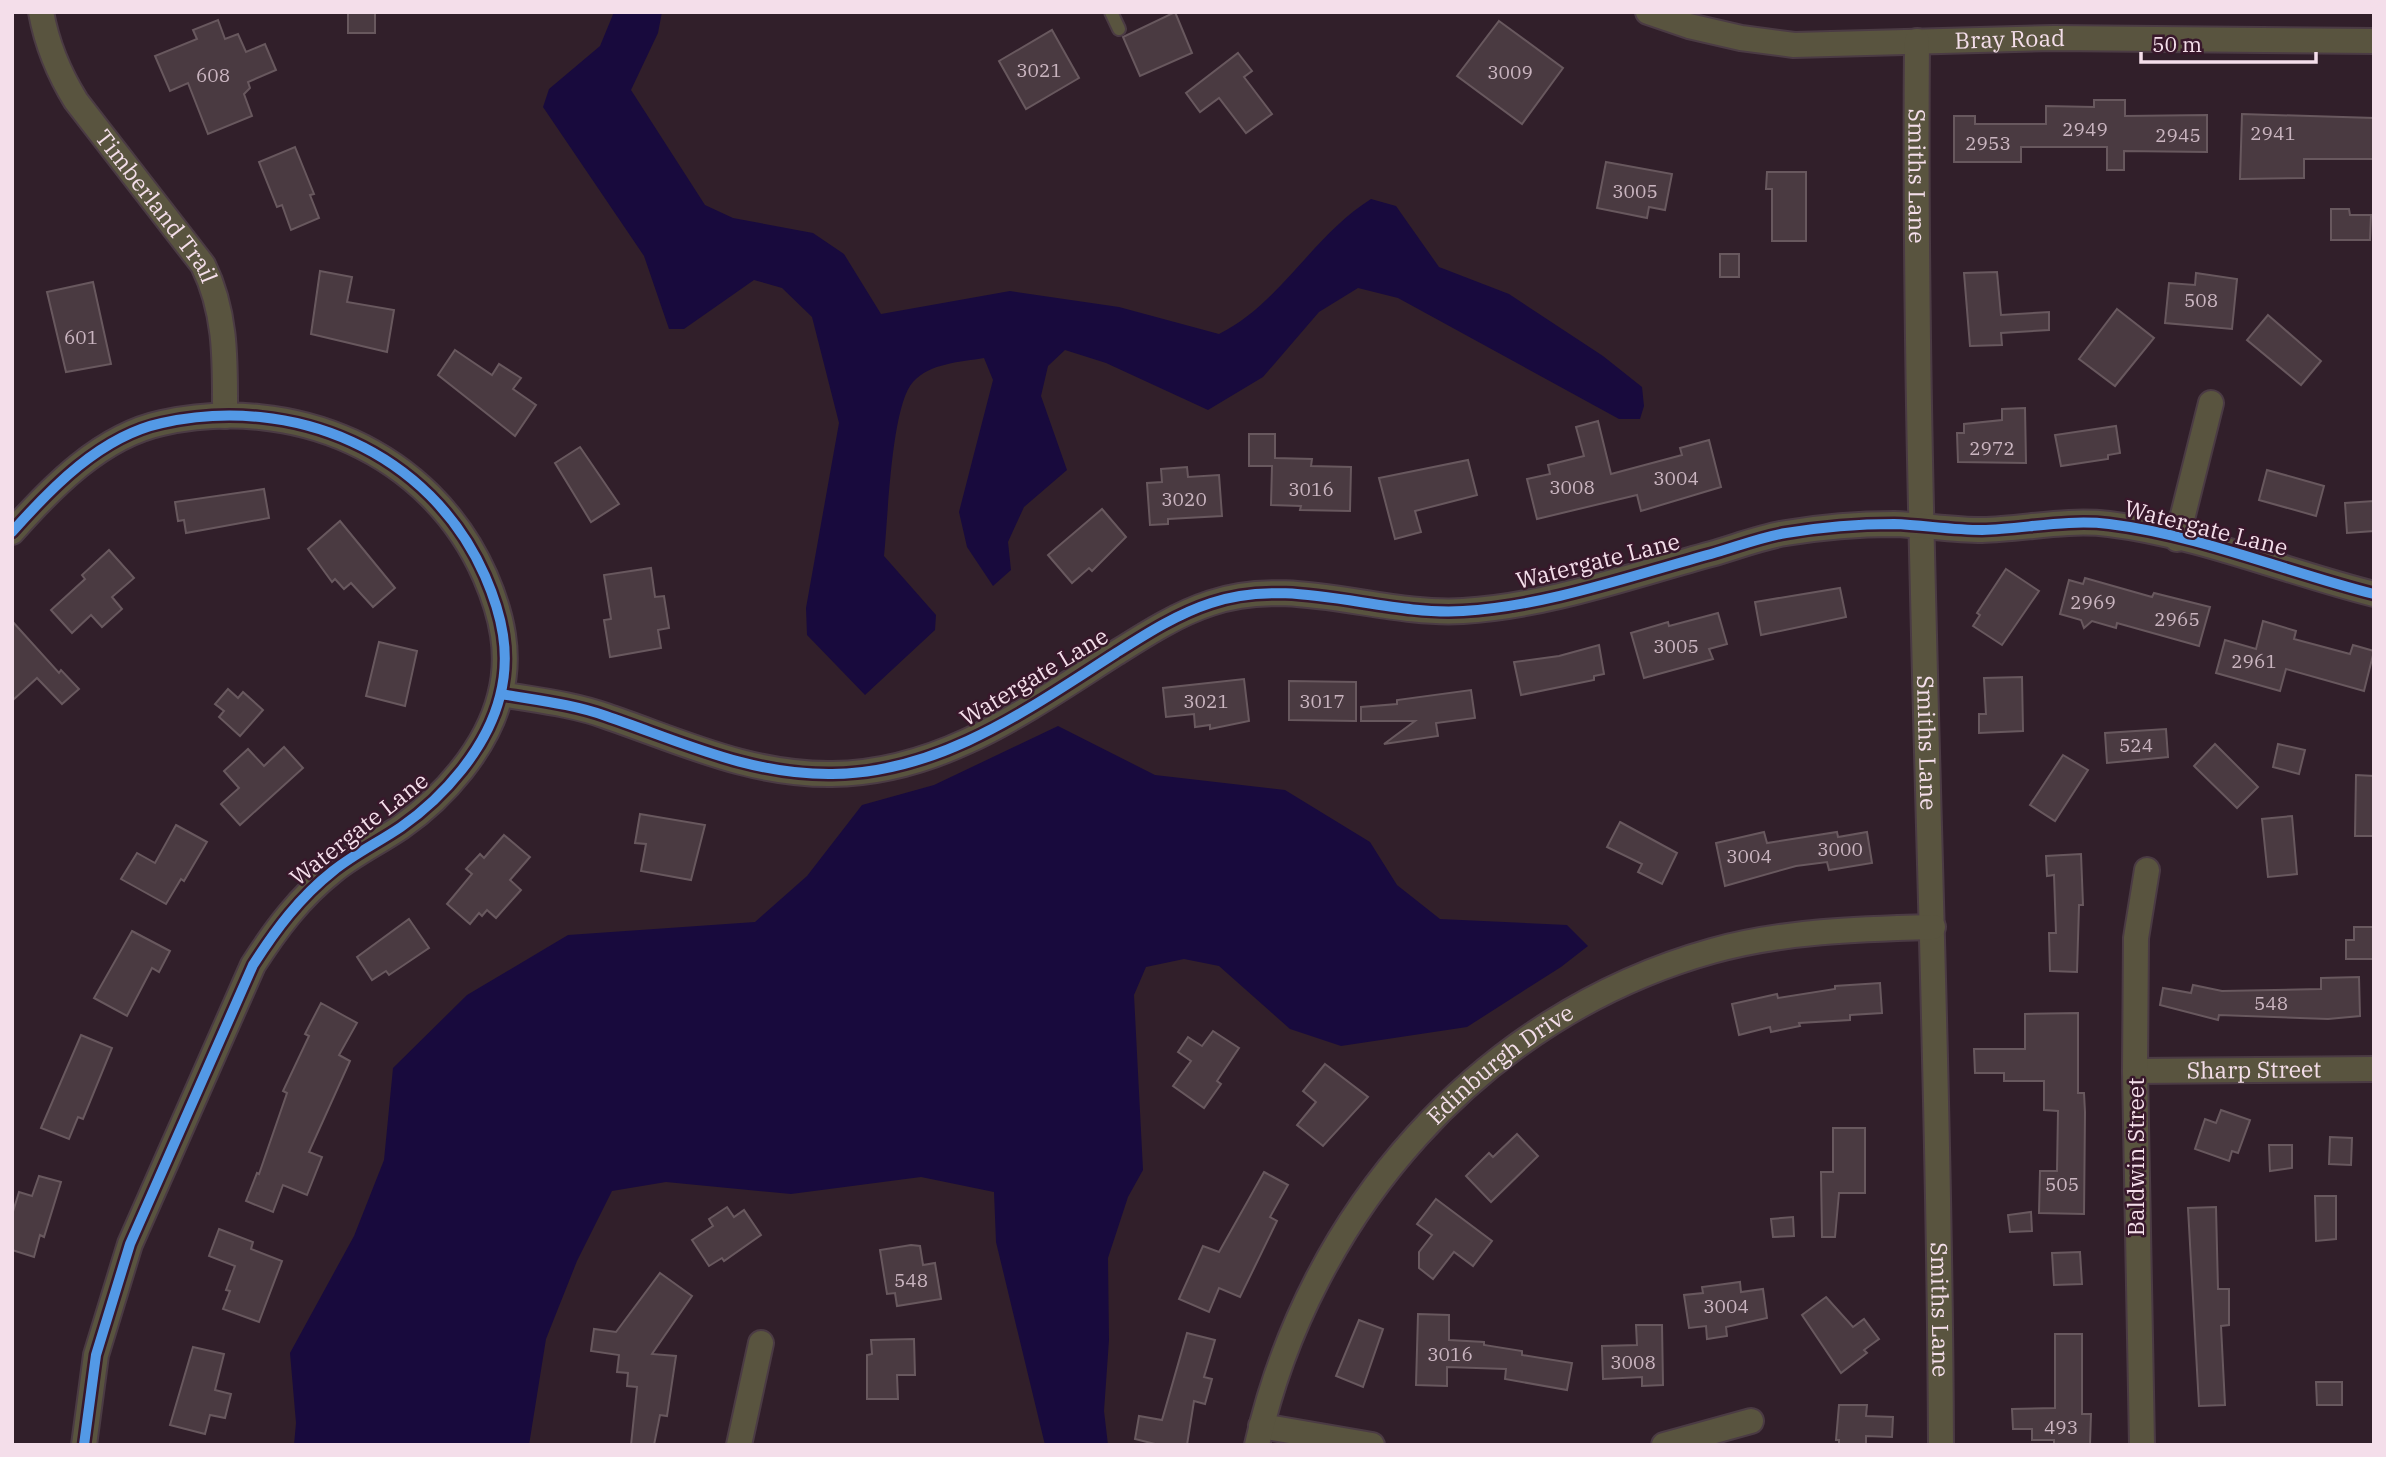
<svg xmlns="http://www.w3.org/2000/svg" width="2386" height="1457" viewBox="0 0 2386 1457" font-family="'IBM Plex Serif',serif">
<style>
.water{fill:#180a3d}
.building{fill:#4a3a41;stroke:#68585e;stroke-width:2}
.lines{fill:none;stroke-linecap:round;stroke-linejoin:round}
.service-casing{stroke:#4b3b44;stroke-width:16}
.minor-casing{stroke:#4b3b44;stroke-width:28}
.service{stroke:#59543f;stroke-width:12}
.minor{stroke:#59543f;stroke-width:24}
.cycleway-casing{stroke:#38182b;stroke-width:15}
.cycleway{stroke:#5399e6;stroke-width:10}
.labels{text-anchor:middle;stroke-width:5;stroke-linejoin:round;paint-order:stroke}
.number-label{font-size:19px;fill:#cab5c0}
.street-label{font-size:23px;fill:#f4deea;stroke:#38182b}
</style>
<rect width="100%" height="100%" fill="#311f2a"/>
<g class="water">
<path d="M614,12H662L658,33L631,90L705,205L733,218L813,233L844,254L881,314L1010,291L1119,307L1219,334C1280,304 1313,235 1371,199L1396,206L1439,267L1509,294L1603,356L1642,387L1644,406L1640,419H1619L1398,298L1358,288L1319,312L1263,377L1208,410L1106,363L1065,350L1048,366L1041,396L1067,470L1024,507L1008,542L1011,570L993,586L967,547L959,512L993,380L984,358C961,362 930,363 913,382C891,406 888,519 884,556L936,615L935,630L865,695L807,635L806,608L839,423L812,317L782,288L754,280L684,329H669L644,256L543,107L549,89L600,46Z"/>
<path d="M1058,726L1155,775L1285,790L1370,842L1397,885L1440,919L1567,925L1588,946L1561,967L1467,1027L1341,1046L1290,1029L1219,966L1184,959L1146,967L1134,995L1143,1170L1128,1197L1108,1258L1109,1340L1104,1411L1108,1445H1045L996,1242L994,1192L921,1177L791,1194L666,1182L612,1191L577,1261L546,1339L529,1445H294L296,1423L290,1353L354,1236L384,1160L393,1068L467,995L568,935L755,922L807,876L862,805L934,785Z"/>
</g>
<g class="building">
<path d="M375,12V33H348V13Z"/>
<path d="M1175,12L1192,53L1140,76L1123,37Z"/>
<path d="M218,20L225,39L238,34L246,52L265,44L276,70L248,82L250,88L244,94L252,116L208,134L188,83L170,91L155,56L197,39L193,30Z"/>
<path d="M1499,21L1563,68L1522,124L1457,76Z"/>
<path d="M1052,30L1079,78L1026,109L999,61Z"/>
<path d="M1238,53L1252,71L1244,77L1272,114L1246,133L1219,98L1200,112L1186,93Z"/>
<path d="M2094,100H2125V116L2207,115V152L2124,151V170H2107V147H2021V162H1954V116H1975V124H2046V106L2094,107Z"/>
<path d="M2242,114L2374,118V159H2304V178L2240,179Z"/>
<path d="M295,147L314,194L310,195L319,218L291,230L282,205L277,207L259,162Z"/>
<path d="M1606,162L1672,174L1665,210L1649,207L1647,218L1597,208Z"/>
<path d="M1767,172H1806V241H1772V189H1766Z"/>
<path d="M2331,209H2349L2350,215H2371L2370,240H2331Z"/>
<rect x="1720" y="254" width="19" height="23"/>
<path d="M320,271L352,277L347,302L394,310L387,352L311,334Z"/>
<path d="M1997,272L2001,315L2049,312V330L2001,333L2002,345L1970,346L1964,273Z"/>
<path d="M2196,273L2237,279L2232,329L2165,323L2169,283L2195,285Z"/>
<path d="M93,282L111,364L66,372L47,292Z"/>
<path d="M2117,309L2154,338L2115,386L2079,359Z"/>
<path d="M2268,315L2321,361L2301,385L2247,340Z"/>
<path d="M455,350L492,375L499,364L521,378L513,389L536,405L515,436L438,375Z"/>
<path d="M2025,408L2026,463L1958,462L1957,433H1964V424L2002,420V409Z"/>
<path d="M1598,421L1611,474L1682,455L1680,448L1709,440L1721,487L1641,511L1637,495L1537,519L1527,479L1550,474L1548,465L1584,456L1576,427Z"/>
<path d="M2116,426L2120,453L2108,455V459L2061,466L2055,435Z"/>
<path d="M1249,434H1275V458L1312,459L1311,466L1351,467L1350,511L1300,510L1301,506L1271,505L1272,466H1249Z"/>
<path d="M580,447L619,504L591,522L555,463Z"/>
<path d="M1468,460L1477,495L1415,511L1421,532L1395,539L1379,478Z"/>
<path d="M1187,467L1188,477L1219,475L1222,516L1168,519V524L1150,525L1147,483L1162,482L1161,469Z"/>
<path d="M2267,470L2324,486L2316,516L2259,500Z"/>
<path d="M264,489L269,518L186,533L184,520L178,521L175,502Z"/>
<path d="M2374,501V531L2347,533L2345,503Z"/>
<path d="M1102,509L1126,537L1092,571L1089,568L1072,583L1048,555Z"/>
<path d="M340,521L395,588L373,607L351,583L344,589L335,579L332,582L308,549Z"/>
<path d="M109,550L134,578L112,597L122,609L102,627L91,615L72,633L51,610L85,579L82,575Z"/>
<path d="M651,568L655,597L664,596L669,628L658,630L661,648L610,657L604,620L611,619L604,575Z"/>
<path d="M2006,569L2039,591L2002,645L1973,626L1980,615L1977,613Z"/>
<path d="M2085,578L2152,597L2154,593L2210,607L2199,646L2117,623L2116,628L2092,621L2084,628L2081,620L2060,614L2069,580L2083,584Z"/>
<path d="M1840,588L1846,617L1761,635L1755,602Z"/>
<path d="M1718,613L1727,644L1709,649L1713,659L1644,678L1631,633L1668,622L1669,626Z"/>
<path d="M12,621L59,673L61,670L79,689L62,704L37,678L12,701Z"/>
<path d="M2263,621L2296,631L2294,639L2350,654L2353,645L2374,651L2364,691L2286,669L2280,691L2216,673L2225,640L2256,649Z"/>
<path d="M379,642L417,651L405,706L366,696Z"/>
<path d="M1599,645L1604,674L1594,676V680L1521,695L1514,662L1559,656Z"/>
<path d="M2022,677L2023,731L1979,733V714H1986L1984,678Z"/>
<path d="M1244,679L1249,721L1210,729V725L1195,727L1194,714L1166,717L1163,688Z"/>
<path d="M1289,681L1356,682V721L1289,720Z"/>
<path d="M228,689L238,698L243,692L263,710L240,736L219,717L224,711L215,704Z"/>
<path d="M1471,690L1475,718L1436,723L1438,736L1384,744L1415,721H1361V707L1397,704V700Z"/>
<path d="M2166,729L2168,757L2107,763L2105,733Z"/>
<path d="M2215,744L2258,787L2237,808L2194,766Z"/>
<path d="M2278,744L2305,750L2299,774L2273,767Z"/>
<path d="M284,747L303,768L240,825L221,804L239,788L224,771L248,749L264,766Z"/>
<path d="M2063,755L2088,770L2055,821L2030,805Z"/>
<path d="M2356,775L2374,776V836H2355Z"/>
<path d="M640,814L705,825L691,880L641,871L646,844L635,843Z"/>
<path d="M2292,816L2297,874L2268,877L2262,819Z"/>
<path d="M1620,822L1677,853L1662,884L1638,872L1642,864L1607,847Z"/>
<path d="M176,825L207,842L184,881L181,879L166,904L121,879L137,853L155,863Z"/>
<path d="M1764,832L1767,843L1837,832L1838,837L1867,832L1872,863L1829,870L1827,862L1796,866L1725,886L1716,843Z"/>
<path d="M504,835L530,857L510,880L521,890L496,918L487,910L482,916L479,913L470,924L447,904L472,874L466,869L480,854L484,858Z"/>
<path d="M2081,854L2083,905H2079L2077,972L2050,971L2049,933H2056L2054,875L2047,876L2046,856Z"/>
<path d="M409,919L429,948L389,975L386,971L372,980L357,957Z"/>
<path d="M2354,927H2374V959H2346V940H2354Z"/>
<path d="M132,931L170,951L159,972L152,968L127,1016L94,998Z"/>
<path d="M2359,977L2360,1016L2328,1019L2219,1015L2218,1020L2160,1005L2163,988L2191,993L2193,985L2222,991L2321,989V978Z"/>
<path d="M1880,983L1882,1013L1850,1015V1020L1799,1023L1800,1026L1771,1032L1770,1027L1739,1035L1732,1004L1777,994L1778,998L1835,989V986Z"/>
<path d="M321,1003L357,1023L339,1055L350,1061L309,1152L322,1157L307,1195L283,1185L273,1212L246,1201L257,1173L259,1174L287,1093L283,1091L309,1036L305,1034Z"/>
<path d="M2078,1013V1093H2084L2085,1112L2084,1214L2039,1213L2040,1171H2057L2058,1111L2044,1110V1081H2004V1073H1975L1974,1049H2025V1014Z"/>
<path d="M1213,1031L1239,1048L1217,1081L1221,1084L1204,1108L1173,1086L1191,1061L1178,1052L1188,1037L1202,1046Z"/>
<path d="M81,1035L112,1048L83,1119L78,1117L69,1139L41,1128Z"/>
<path d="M1325,1064L1368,1097L1323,1146L1297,1125L1316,1102L1303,1091Z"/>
<path d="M2221,1110L2250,1120L2238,1153L2232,1151L2229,1161L2195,1149L2205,1119L2216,1123Z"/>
<path d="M1833,1128H1865V1193H1839L1835,1237H1822L1821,1172H1833Z"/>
<path d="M1517,1134L1538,1156L1491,1202L1466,1176L1489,1153L1493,1157Z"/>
<path d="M2330,1137L2352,1138L2351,1165L2329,1164Z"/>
<path d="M2269,1145H2292V1168L2270,1171Z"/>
<path d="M1264,1172L1288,1185L1270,1217L1277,1221L1240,1297L1219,1288L1209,1312L1179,1299L1203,1246L1219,1252Z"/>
<path d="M39,1176L61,1182L44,1237L40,1235L34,1257L12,1250V1215L19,1192L32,1196Z"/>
<path d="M2315,1196H2336V1239L2316,1241Z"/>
<path d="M1436,1199L1492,1241L1473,1266L1454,1252L1433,1279L1419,1268V1252L1432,1235L1417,1224Z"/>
<path d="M727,1207L734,1217L744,1210L761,1235L724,1261L722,1258L709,1266L692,1240L713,1226L709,1219Z"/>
<path d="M2216,1207L2218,1289H2229V1325L2221,1326L2225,1405L2199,1406L2188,1208Z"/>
<path d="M2031,1212L2032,1231L2010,1232L2008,1215Z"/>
<path d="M1793,1217L1794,1236L1773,1237L1771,1219Z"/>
<path d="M219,1229L253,1242L251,1249L282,1261L259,1322L223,1309L230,1291L226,1290L235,1266L209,1256Z"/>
<path d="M911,1245L920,1246L923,1265L935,1263L941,1299L897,1306L895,1293L887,1294L880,1250Z"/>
<path d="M2080,1252L2082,1284L2054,1285L2052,1253Z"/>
<path d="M660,1273L692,1296L652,1354L676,1356L667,1416L660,1415L654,1445H631L637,1387L627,1386L628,1373L617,1372L619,1355L591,1351L594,1329L616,1332Z"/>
<path d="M1740,1282L1741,1292L1763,1289L1767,1318L1726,1327L1727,1336L1707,1339L1706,1326L1689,1328L1684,1295L1703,1293L1702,1287Z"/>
<path d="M1826,1297L1853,1327L1864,1319L1879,1339L1864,1350L1867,1353L1841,1373L1802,1315Z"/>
<path d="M1418,1314L1449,1315V1340L1484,1342V1345L1522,1351V1355L1572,1363L1567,1390L1505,1379L1506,1369L1447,1367V1386L1416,1385Z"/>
<path d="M1359,1320L1383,1329L1363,1387L1336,1376Z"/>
<path d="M1636,1325H1662L1663,1385L1642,1386V1377L1603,1379L1602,1346L1637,1345Z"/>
<path d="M1187,1333L1215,1340L1204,1377L1212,1379L1205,1404L1194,1401L1187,1445H1159L1135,1439L1139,1416L1162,1420Z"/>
<path d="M2055,1334H2082V1414H2091L2090,1445H2054V1440H2032V1429H2013L2012,1409L2055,1408Z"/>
<path d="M914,1339L915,1375H897L898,1399H867V1355L872,1354L871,1340Z"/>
<path d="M193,1347L224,1354L215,1390L231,1394L225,1418L210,1415L205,1434L170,1425Z"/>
<path d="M2316,1382H2342V1405H2317Z"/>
<path d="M1839,1405H1867L1866,1416L1893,1417L1892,1437L1866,1436V1445H1839V1440H1836Z"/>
</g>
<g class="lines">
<defs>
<path id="service" d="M1111,12L1119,29"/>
<g id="minor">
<path id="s1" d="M41,12C47,45 58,72 76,101L203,265C227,314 225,363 225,416"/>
<path id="s2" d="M1648,12L1689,26L1741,38L1794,45L2054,38L2374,41"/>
<path id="s3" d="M1917,41C1913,509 1939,977 1941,1445"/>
<path d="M12,532C51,488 101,436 162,423C293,394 430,451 485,576C502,615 511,654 500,696C487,748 444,797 401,827C379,842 354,854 333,871C300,897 276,929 253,965L130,1244L96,1355L84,1445"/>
<path d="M2177,539L2211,403"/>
<path d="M501,694C535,700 573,704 606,716C682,742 750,775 832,774C941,773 1028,709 1116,653C1146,634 1177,614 1211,603C1292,575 1380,616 1463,611C1547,606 1630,576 1711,554C1736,547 1761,537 1786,533C1822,527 1858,524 1894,524C1923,525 1952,530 1982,530C2024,529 2066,519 2109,524C2199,535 2286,572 2374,594"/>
<path id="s4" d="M2135,1071L2374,1069"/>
<path d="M1261,1426L1372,1445"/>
<path d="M739,1445L761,1343"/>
<path id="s5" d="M1257,1445C1309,1214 1480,1016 1712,951C1783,931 1859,929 1933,927"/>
<path d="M1664,1445L1751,1421"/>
<path d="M2142,1445L2135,1071L2136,938L2147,870"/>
</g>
</defs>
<use href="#service" class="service-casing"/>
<use href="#minor" class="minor-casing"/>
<use href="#service" class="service"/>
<use href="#minor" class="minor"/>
<defs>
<g id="cycleway">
<path d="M12,532C51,488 101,436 162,423C293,394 430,451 485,576C502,615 511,654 500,696C487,748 444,797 401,827C379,842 354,854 333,871C300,897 276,929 253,965L130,1244L96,1355L84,1445"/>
<path d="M501,694C535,700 573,704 606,716C682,742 750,775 832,774C941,773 1028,709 1116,653C1146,634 1177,614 1211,603C1292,575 1380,616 1463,611C1547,606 1630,576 1711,554C1736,547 1761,537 1786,533C1822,527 1858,524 1894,524C1923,525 1952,530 1982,530C2024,529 2066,519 2109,524C2199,535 2286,572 2374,594"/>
</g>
</defs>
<use href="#cycleway" class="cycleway-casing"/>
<use href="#cycleway" class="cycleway"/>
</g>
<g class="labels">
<g class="number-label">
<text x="1039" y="77">3021</text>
<text x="1510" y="79">3009</text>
<text x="213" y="82">608</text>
<text x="2085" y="136">2949</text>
<text x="2273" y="140">2941</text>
<text x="2178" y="142">2945</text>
<text x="1988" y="150">2953</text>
<text x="1635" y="198">3005</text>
<text x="2201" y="307">508</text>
<text x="81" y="344">601</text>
<text x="1992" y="455">2972</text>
<text x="1676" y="485">3004</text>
<text x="1572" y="494">3008</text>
<text x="1311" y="496">3016</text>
<text x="1184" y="506">3020</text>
<text x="2093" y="609">2969</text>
<text x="2177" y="626">2965</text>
<text x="1676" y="653">3005</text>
<text x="2254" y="668">2961</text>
<text x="1206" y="708">3021</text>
<text x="1322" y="708">3017</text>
<text x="2136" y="752">524</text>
<text x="1840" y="856">3000</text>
<text x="1749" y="863">3004</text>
<text x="2271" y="1010">548</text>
<text x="2062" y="1191">505</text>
<text x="911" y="1287">548</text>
<text x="1726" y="1313">3004</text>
<text x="1450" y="1361">3016</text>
<text x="1633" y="1369">3008</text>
<text x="2061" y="1434">493</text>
</g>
<g class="street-label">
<text dy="8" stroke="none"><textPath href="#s2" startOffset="366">Bray Road</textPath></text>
<text dy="8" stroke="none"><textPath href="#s3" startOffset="135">Smiths Lane</textPath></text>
<text dy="8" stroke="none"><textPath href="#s1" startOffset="229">Timberland Trail</textPath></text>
<text transform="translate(2206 528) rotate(14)" y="8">Watergate Lane</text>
<text transform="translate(1598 561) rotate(-14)" y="8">Watergate Lane</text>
<text transform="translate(1034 677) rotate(-31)" y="8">Watergate Lane</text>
<text dy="8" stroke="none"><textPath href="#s3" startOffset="702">Smiths Lane</textPath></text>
<text transform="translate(359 829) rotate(-38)" y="8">Watergate Lane</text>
<text dy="8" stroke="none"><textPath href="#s5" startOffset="462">Edinburgh Drive</textPath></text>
<text dy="8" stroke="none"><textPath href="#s4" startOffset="119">Sharp Street</textPath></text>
<text transform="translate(2136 1157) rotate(-90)" y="8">Baldwin Street</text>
<text dy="8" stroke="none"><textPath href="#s3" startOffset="1269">Smiths Lane</textPath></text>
</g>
</g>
<rect width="2386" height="1457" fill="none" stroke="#f4deea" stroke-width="28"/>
<path d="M2141 52v10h175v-10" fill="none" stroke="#f4deea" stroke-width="3.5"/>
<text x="2152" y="52" font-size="21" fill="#f4deea" stroke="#38182b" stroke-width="5" paint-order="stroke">50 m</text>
</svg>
